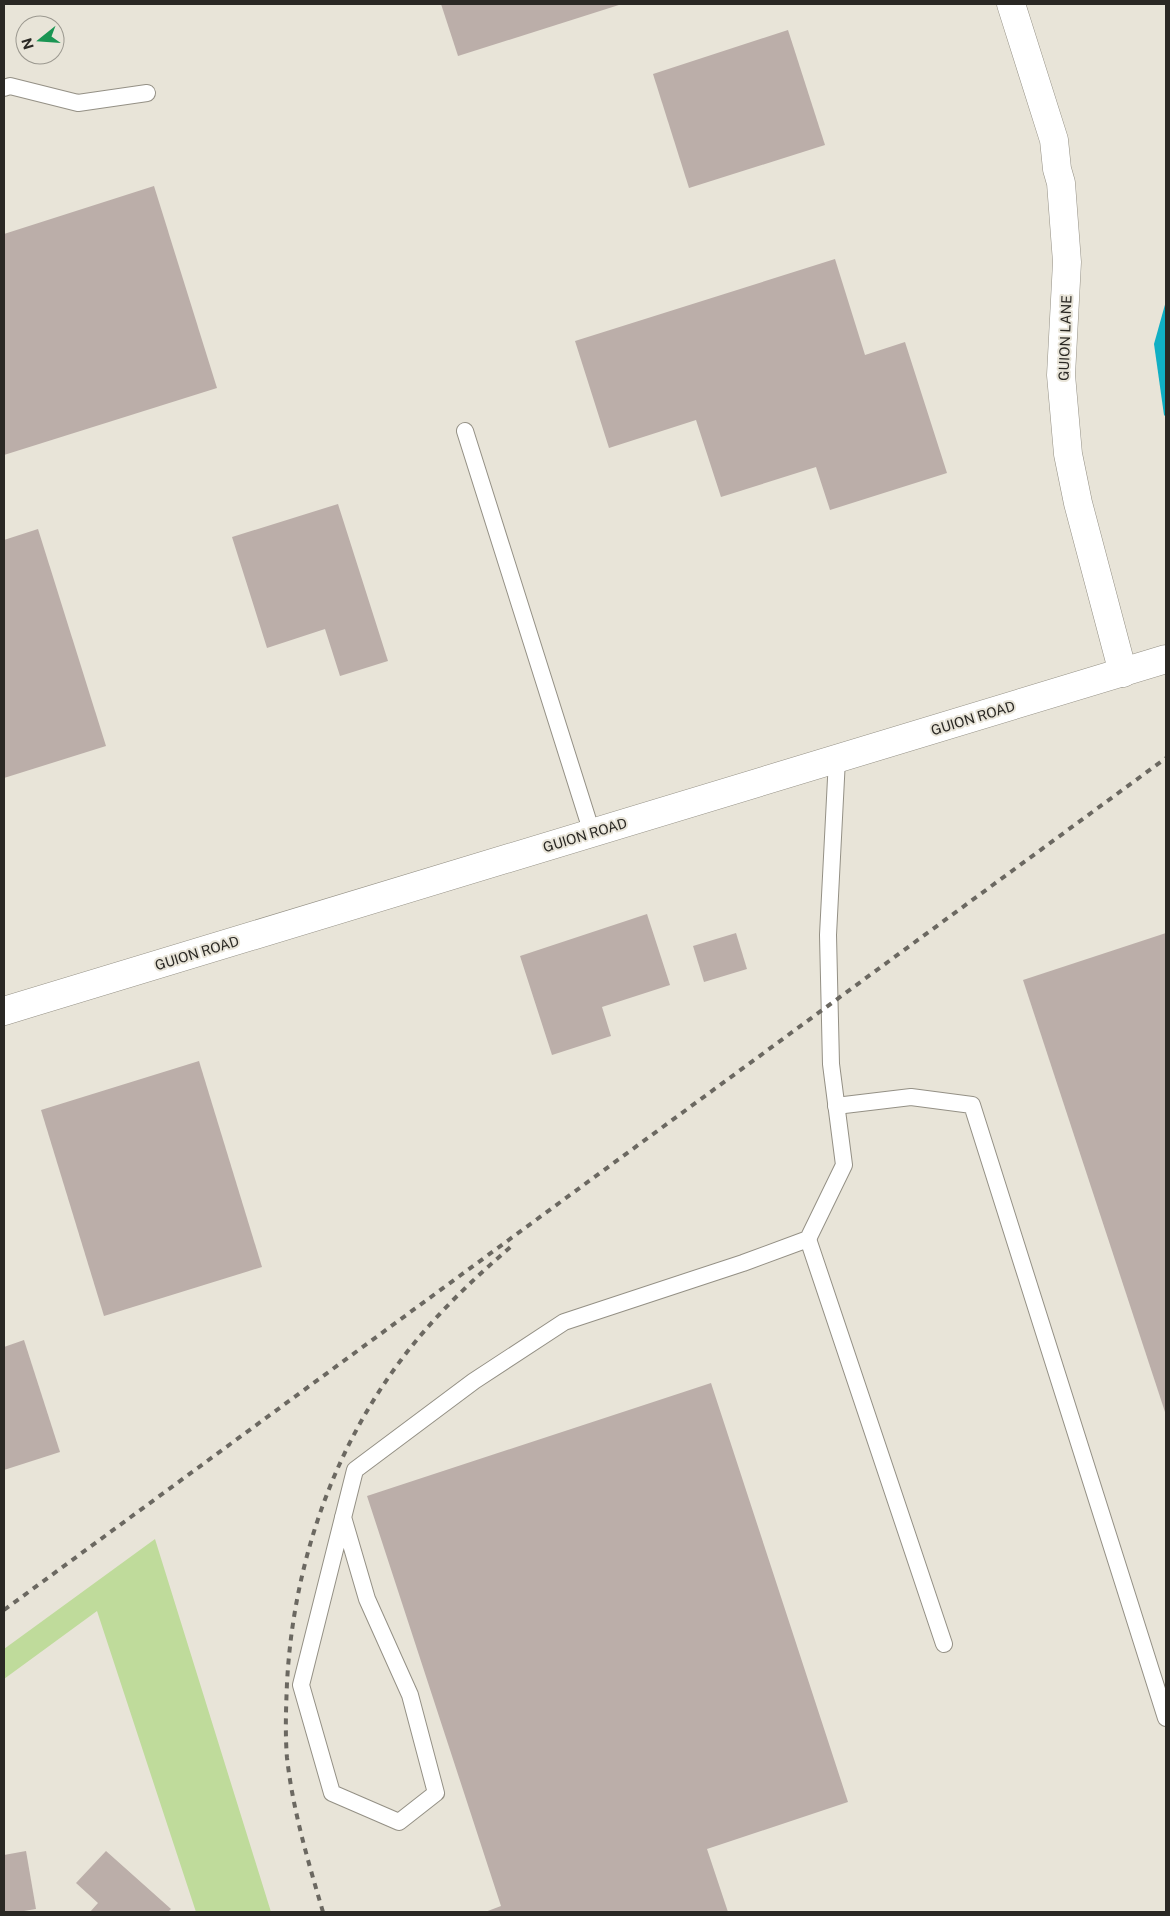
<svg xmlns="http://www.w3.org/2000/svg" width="1170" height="1916" viewBox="0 0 1170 1916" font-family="'Public Sans',sans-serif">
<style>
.green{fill:#bfdb9b}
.water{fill:#10afc4}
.building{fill:#bbaea9}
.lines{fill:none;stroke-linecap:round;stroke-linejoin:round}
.service-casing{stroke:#949085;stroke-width:18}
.minor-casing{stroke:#949085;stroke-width:29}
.tertiary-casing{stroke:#949085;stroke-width:29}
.service{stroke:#fff;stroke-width:16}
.minor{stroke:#fff;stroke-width:28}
.tertiary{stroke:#fff;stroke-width:28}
.rail{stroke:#6b6861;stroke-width:4;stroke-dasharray:6 6;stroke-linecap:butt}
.labels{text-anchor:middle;stroke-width:4;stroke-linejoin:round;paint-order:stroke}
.street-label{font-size:14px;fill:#2a2824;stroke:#e8e4d8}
</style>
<rect width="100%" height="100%" fill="#e8e4d8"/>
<path class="green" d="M155,1539L271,1912H196L97,1611L4,1679V1649Z"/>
<path class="water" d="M1166,301V417L1164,415L1154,344Z"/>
<g class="building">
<path d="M441,4H622L458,56Z"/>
<path d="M788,30L825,145L689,188L653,74Z"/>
<path d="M154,186L217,388L4,455V234Z"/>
<path d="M835,259L865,355L905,342L947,473L830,510L816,467L721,497L696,420L609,448L575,341Z"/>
<path d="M338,504L388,661L340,676L325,629L267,648L232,537Z"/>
<path d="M38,529L106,746L4,778V540Z"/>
<path d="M647,914L670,985L602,1007L611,1036L552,1055L520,956Z"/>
<path d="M736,933L747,969L704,982L693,946Z"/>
<path d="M1166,933V1415L1023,980Z"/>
<path d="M199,1061L262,1267L104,1316L41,1110Z"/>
<path d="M24,1340L60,1452L4,1470V1347Z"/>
<path d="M711,1383L848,1802L707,1849L728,1912H485L501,1906L367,1496Z"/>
<path d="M26,1851L36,1909L18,1912H5L4,1855Z"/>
<path d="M106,1851L171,1909L168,1912H90L98,1903L76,1883Z"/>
</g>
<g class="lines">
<defs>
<g id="service">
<path d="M4,88L10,86L78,103L147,93"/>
<path d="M465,431L592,833"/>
<path d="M836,1106L911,1097L972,1105L1166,1718"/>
<path d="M808,1239L944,1644"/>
<path d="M343,1517L367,1599L410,1695L436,1793L399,1822L332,1793L301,1685L355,1470L474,1381L564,1322L743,1263L808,1239L844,1165L831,1064L828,935L837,759"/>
</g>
<path id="minor" d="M1011,4L1054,140L1057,169L1061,183L1067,262L1061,375L1068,454L1078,503L1123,673"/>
<path id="tertiary" d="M4,1011L1166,659"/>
</defs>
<use href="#service" class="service-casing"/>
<use href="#minor" class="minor-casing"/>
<use href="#tertiary" class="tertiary-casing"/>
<use href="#service" class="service"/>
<use href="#minor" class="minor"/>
<use href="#tertiary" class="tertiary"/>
<g class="rail">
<path d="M4,1610L1166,758"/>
<path d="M323,1912C308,1861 293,1811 287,1758C285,1733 286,1708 287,1683C293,1568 331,1453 401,1360C433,1317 473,1279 514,1244"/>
</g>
</g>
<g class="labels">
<g class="street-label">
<text transform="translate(1065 338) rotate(-88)" y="5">GUION LANE</text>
<text transform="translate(973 718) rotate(-17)" y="5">GUION ROAD</text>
<text transform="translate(585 835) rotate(-17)" y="5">GUION ROAD</text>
<text transform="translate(197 953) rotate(-17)" y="5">GUION ROAD</text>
</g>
</g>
<rect width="1170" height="1916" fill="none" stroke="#2a2824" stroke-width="10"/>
<g transform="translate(40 40) rotate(253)"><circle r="24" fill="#e8e4d8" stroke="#9c9990"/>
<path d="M0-4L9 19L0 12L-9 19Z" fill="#1a9553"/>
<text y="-8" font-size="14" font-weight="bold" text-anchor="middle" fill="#2a2824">N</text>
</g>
</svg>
